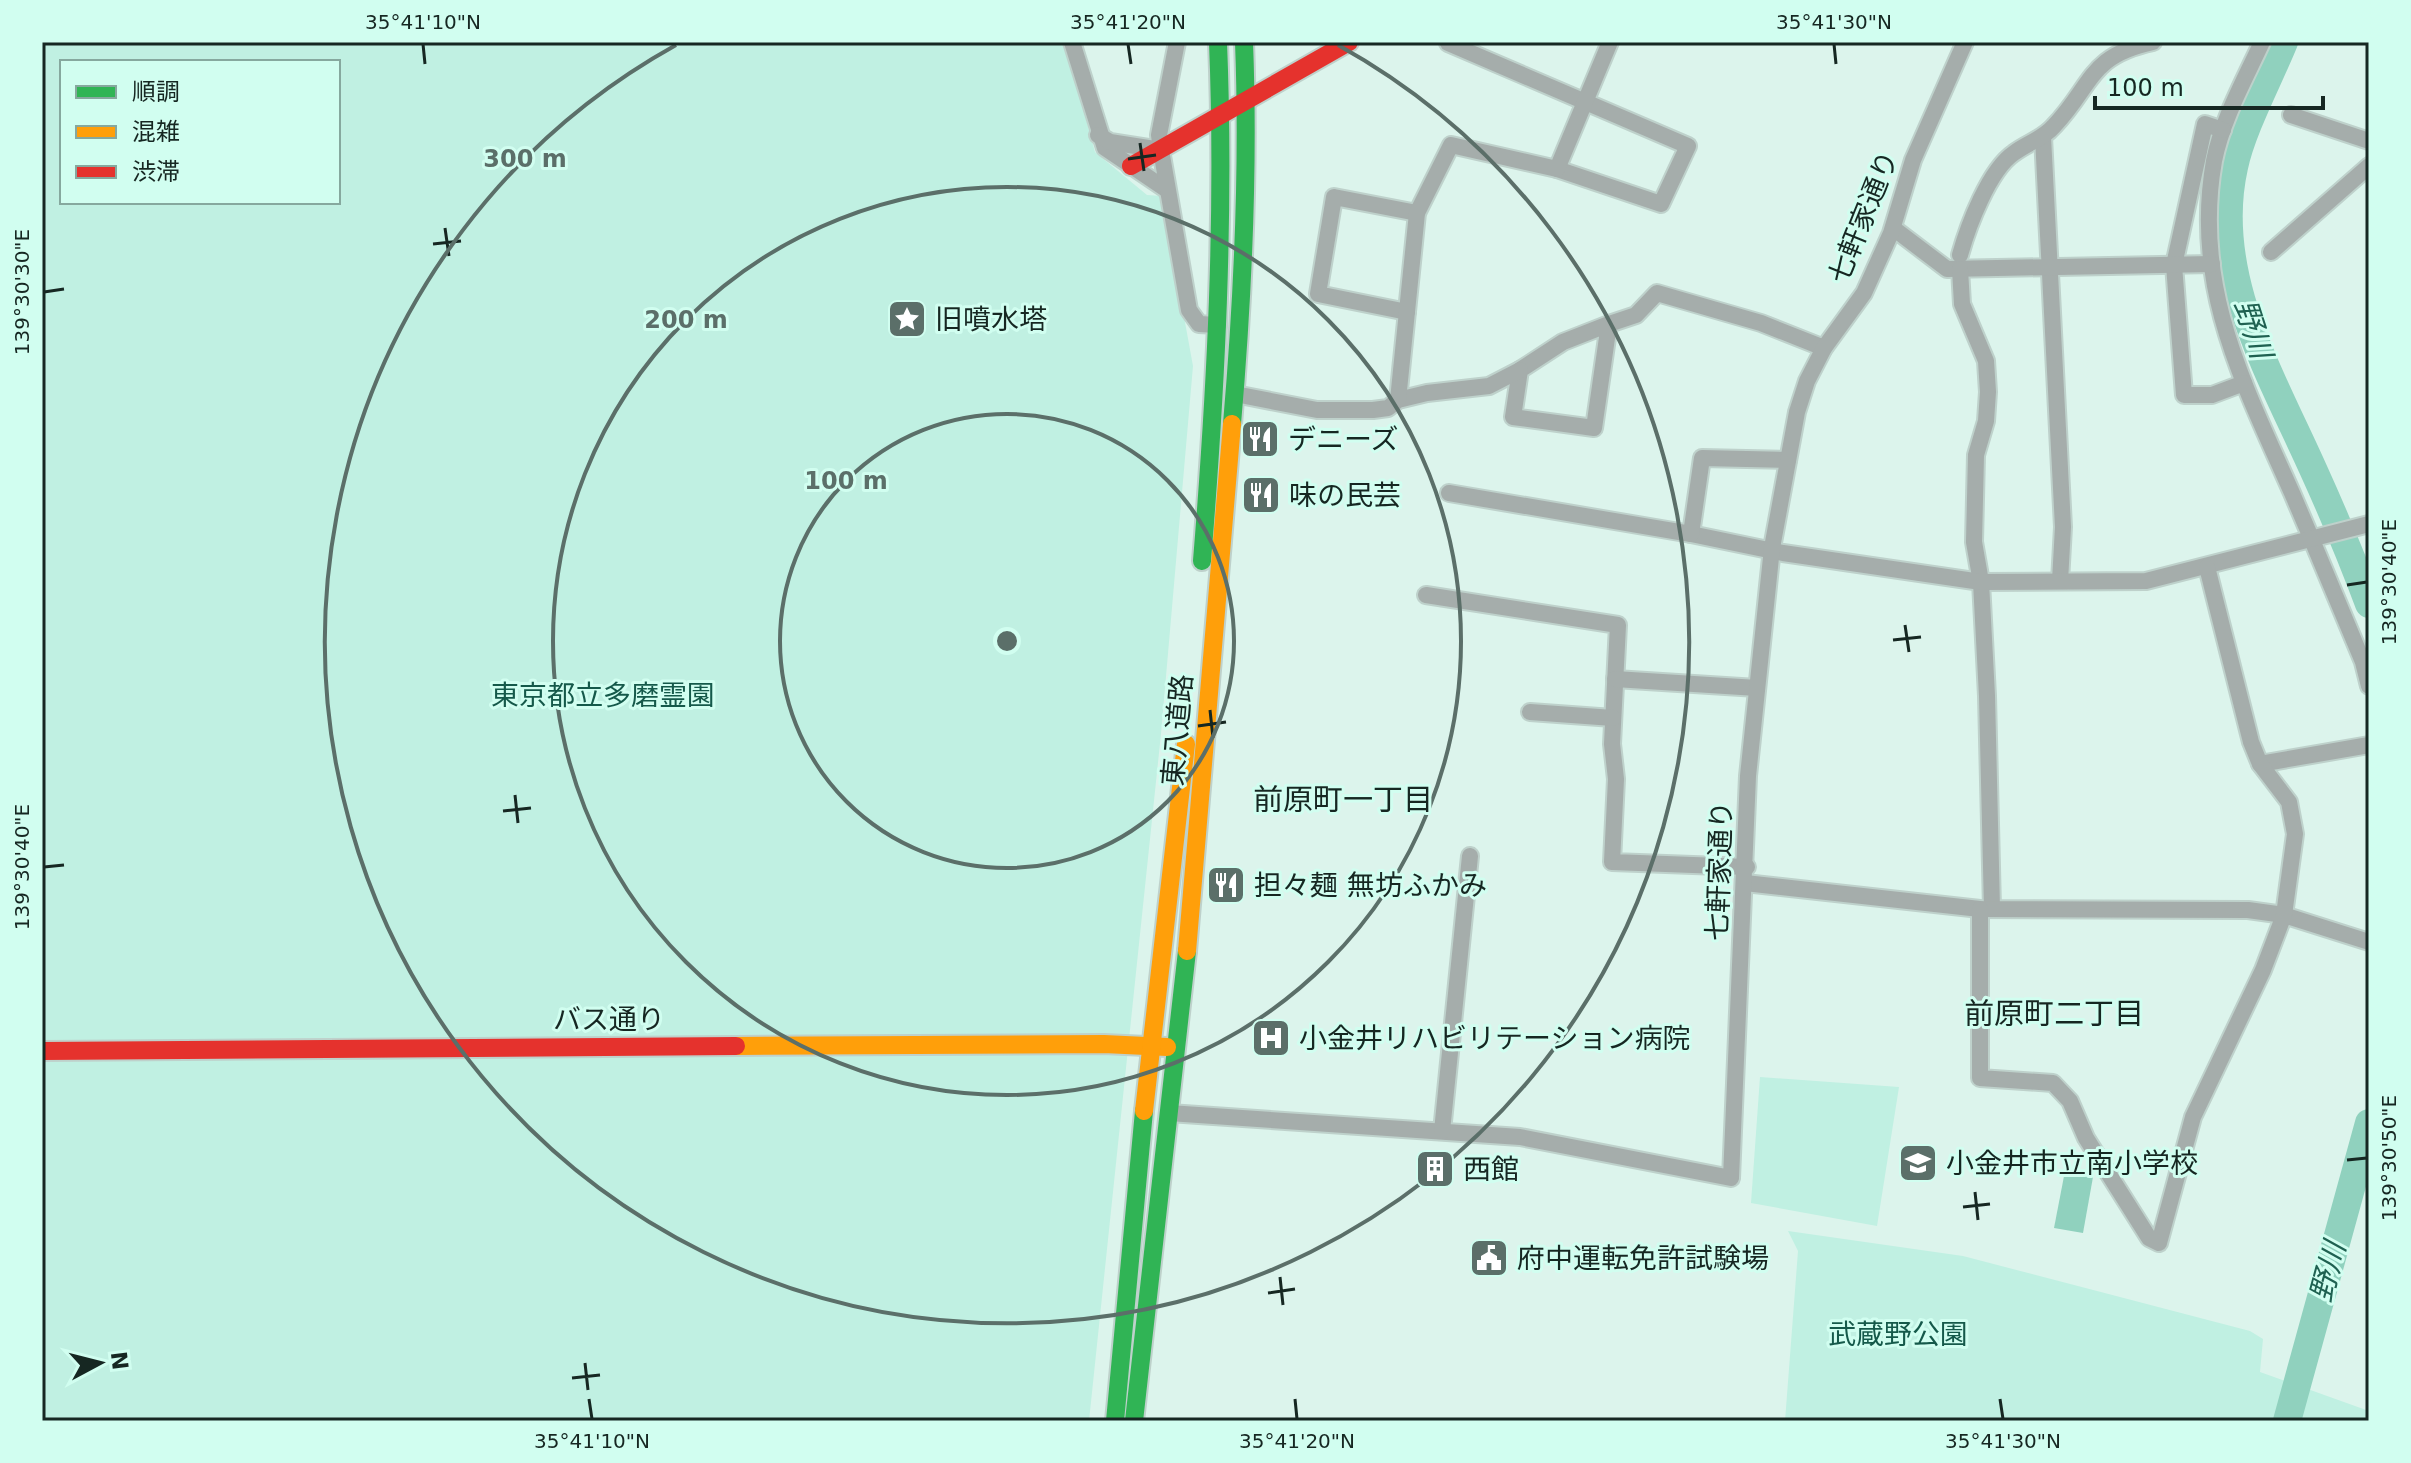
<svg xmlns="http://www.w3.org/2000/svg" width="2411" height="1463" viewBox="0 0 2411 1463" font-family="'DejaVu Sans','Noto Sans JP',sans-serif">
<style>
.green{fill:#c0f0e2;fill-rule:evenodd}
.water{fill:#90d1be}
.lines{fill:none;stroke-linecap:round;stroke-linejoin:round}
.river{stroke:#90d1be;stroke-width:28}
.street-casing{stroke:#bed1cb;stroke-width:20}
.fast-casing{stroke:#bed1cb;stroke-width:22}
.slow-casing{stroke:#bed1cb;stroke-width:22}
.jam-casing{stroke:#bed1cb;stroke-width:22}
.street{stroke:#a5adab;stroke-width:16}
.fast{stroke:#30b455;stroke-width:18}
.slow{stroke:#ff9f0a;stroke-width:18}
.jam{stroke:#e5322d;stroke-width:18}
.ticks{fill:none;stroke:#162722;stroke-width:3}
.ring{fill:none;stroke:#5b6f69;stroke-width:4}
.labels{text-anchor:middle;stroke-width:6;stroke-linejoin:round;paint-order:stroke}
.street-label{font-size:28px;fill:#162722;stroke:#d1fef0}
.poi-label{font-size:28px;fill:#162722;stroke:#d1fef0;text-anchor:start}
.park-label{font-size:28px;fill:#15594a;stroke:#d1fef0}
.water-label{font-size:30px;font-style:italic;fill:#1f6151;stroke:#d1fef0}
.neighbourhood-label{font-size:30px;fill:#162722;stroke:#d1fef0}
.centre{fill:#5b6f69;stroke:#d1fef0;stroke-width:4}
.ring-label{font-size:24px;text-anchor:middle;font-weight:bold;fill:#5b6f69;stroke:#d1fef0;stroke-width:6;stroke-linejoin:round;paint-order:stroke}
.neatline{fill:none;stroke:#162722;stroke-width:3}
.ticks-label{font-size:20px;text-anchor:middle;fill:#162722}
</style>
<rect width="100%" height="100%" fill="#dcf4ec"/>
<g class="green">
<path d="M42,42H1065L1095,152L1147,195L1162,196L1193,366L1161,734L1089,1421H42ZM62,62H338V202H62Z"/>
<path d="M1760,1077L1899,1087L1877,1226L1751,1203Z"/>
<path d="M1788,1231L1963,1256L2250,1331L2263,1339L2260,1372L2369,1411V1421H1785L1798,1251Z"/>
</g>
<path class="water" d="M2065,1171L2093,1177L2083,1233L2054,1228Z"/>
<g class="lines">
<g class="river">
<path d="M2284,42C2269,79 2242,129 2234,167C2210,274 2271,375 2313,469C2333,513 2352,558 2369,604"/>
<path d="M2287,1421L2369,1123"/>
</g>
<defs>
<g id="street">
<path d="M1072,42L1105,148L1167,190"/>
<path d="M1177,42L1159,135L1161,150L1189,310L1199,324L1218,325"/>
<path d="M2262,42C2245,79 2222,120 2214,161C2192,286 2243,382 2292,493C2316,549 2339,605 2363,662L2369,686"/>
<path d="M1448,43L1688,146L1661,204L1557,169"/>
<path d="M2291,115L2369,141"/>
<path d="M2223,130L2205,124L2174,265L2184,395H2212L2244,383"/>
<path d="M1098,135L1110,142L1161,150"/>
<path d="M2043,137L2063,527L2060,581"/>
<path d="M1893,228L1947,269L2212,264"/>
<path d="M2271,252L2369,166"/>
<path d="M1960,255C1968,226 1989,170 2014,153C2027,143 2043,139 2054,126C2093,85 2088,56 2153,42"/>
<path d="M1960,269L1962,304L1986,361L1988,392L1986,421L1976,455L1974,542L1981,582L1987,696L1992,909"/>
<path d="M1407,312L1318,294L1334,197L1417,213"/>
<path d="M1609,324L1563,342L1520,370L1513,417L1594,428L1609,324L1636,315L1657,293L1761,323L1824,348"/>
<path d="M1235,394L1317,410H1373L1388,408L1398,400L1427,393L1489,386L1520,370"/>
<path d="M1398,400L1417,213L1451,145L1557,169L1610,42"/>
<path d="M1449,493L1691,534L1783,553L1981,582L2146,581L2369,524"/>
<path d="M1691,534L1702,458L1788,460"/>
<path d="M1426,595L1618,625L1612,744L1616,779L1612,862L1747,867"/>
<path d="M1615,679L1757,688"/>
<path d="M1530,712L1613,718"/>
<path d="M2260,764L2369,745"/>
<path d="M1745,883L1980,909L2248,910L2284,915L2369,942"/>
<path d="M1980,909V1078L2053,1083L2070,1101L2086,1138L2149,1238L2159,1243L2193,1117L2263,970L2284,915L2295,834L2289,802L2260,764L2251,742L2207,567"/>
<path d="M1169,1113L1520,1137L1731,1178L1748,776L1772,548L1797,412L1807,381L1824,348L1864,293L1891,233L1913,160L1965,42"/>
<path d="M1442,1131L1470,856"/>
</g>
<g id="fast">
<path d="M1232,424C1243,296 1249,170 1244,42"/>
<path d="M1202,561C1216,388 1225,216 1218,42"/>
<path d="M1115,1421L1144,1111"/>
<path d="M1134,1421L1187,951"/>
</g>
<g id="slow">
<path d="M1187,951L1232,424"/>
<path d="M736,1046L1104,1044L1167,1047"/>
<path d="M1144,1111L1186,744"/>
</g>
<g id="jam">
<path d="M1131,166L1349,42"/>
<path d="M42,1051L736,1046"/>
</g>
</defs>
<use href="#street" class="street-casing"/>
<use href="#fast" class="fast-casing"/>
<use href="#slow" class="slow-casing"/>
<use href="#jam" class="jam-casing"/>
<use href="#street" class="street"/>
<use href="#fast" class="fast"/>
<use href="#slow" class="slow"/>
<use href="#jam" class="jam"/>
</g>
<path class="ticks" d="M423,44L425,64M1128,44L1131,64M1834,44L1836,64M1140,143L1144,171M1128,159L1156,155M445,228L449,256M433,244L461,241M44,292L64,289M2347,585L2367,582M1905,625L1909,652M1893,640L1921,637M1210,710L1213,738M1198,726L1226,722M515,795L518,823M503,811L531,808M44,867L64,865M2347,1160L2367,1158M1975,1192L1978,1220M1963,1207L1990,1204M1280,1277L1283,1305M1268,1293L1295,1289M585,1363L588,1390M572,1378L600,1375M589,1399L592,1419M1295,1399L1297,1419M2000,1399L2003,1419"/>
<g class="ring">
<circle cx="1007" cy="641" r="227"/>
<circle cx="1007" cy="641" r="454"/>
<path d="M1338 45A682 682 0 1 1 676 45"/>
</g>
<defs>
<symbol id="sight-square" viewBox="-11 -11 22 22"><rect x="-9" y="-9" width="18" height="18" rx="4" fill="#5b6f69" stroke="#d1fef0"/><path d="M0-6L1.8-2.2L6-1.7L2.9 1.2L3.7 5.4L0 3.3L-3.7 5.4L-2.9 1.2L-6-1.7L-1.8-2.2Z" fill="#fff"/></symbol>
<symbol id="restaurant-square" viewBox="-11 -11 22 22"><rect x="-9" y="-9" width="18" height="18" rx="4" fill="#5b6f69" stroke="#d1fef0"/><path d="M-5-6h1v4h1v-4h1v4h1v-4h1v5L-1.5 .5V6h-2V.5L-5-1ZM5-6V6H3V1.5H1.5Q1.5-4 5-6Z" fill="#fff"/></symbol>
<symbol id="hospital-square" viewBox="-11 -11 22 22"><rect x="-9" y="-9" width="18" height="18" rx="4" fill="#5b6f69" stroke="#d1fef0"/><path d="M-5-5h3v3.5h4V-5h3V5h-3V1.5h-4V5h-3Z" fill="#fff"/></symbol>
<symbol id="school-square" viewBox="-11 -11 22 22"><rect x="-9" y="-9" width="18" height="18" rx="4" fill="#5b6f69" stroke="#d1fef0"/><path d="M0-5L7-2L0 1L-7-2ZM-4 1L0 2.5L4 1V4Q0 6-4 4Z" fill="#fff"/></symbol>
<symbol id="building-square" viewBox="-11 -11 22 22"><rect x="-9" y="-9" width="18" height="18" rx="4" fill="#5b6f69" stroke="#d1fef0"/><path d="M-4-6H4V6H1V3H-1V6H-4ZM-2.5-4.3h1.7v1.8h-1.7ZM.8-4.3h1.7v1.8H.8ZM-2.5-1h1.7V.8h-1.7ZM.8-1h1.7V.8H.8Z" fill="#fff"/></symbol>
<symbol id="civic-square" viewBox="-11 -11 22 22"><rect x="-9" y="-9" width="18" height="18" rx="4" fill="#5b6f69" stroke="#d1fef0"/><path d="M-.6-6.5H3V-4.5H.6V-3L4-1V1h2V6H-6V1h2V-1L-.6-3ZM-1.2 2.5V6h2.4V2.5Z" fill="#fff"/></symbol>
</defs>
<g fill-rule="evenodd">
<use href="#sight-square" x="885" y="297" width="44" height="44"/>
<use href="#restaurant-square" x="1238" y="417" width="44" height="44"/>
<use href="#restaurant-square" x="1239" y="473" width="44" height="44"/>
<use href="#restaurant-square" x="1204" y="863" width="44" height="44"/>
<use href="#hospital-square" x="1249" y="1016" width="44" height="44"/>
<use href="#school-square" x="1896" y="1141" width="44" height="44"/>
<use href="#building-square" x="1413" y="1147" width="44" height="44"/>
<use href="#civic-square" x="1467" y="1236" width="44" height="44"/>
</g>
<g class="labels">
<g class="street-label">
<text transform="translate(1863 217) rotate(-68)" y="10">七軒家通り</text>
<text transform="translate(1177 730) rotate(-85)" y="10">東八道路</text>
<text transform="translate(1719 871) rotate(-88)" y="10">七軒家通り</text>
<text x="609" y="1029">バス通り</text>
</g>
<g class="poi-label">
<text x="935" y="329">旧噴水塔</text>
<text x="1288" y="449">デニーズ</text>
<text x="1289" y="505">味の民芸</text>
<text x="1254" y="895">担々麺 無坊ふかみ</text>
<text x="1299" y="1048">小金井リハビリテーション病院</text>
<text x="1946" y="1173">小金井市立南小学校</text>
<text x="1463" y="1179">西館</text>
<text x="1517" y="1268">府中運転免許試験場</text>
</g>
<g class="park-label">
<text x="603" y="705">東京都立多磨霊園</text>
<text x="1898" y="1344">武蔵野公園</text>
</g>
<g class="water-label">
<text transform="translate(2253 329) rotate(72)" y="10">野川</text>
<text transform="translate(2328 1272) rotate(-75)" y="10">野川</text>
</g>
<g class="neighbourhood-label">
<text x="1343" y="810">前原町一丁目</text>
<text x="2054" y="1024">前原町二丁目</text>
</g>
</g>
<circle cx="1007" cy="641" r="12" class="centre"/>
<g class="ring-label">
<text x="525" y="167">300 m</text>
<text x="686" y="328">200 m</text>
<text x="846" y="489">100 m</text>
</g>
<rect width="2411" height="1463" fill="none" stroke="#d1fef0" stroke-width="88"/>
<rect x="60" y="60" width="280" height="144" fill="#d1fef0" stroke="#86a89e" stroke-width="2"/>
<rect x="76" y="86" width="40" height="12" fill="#30b455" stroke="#86a89e" stroke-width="2"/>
<text x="132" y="100" font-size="24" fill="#162722">順調</text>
<rect x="76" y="126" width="40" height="12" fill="#ff9f0a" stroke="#86a89e" stroke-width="2"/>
<text x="132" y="140" font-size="24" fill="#162722">混雑</text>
<rect x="76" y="166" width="40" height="12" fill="#e5322d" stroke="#86a89e" stroke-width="2"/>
<text x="132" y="180" font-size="24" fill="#162722">渋滞</text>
<g transform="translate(100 1363) rotate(83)" stroke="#d1fef0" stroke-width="6" paint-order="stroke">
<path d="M0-6L14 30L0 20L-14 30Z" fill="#162722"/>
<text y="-12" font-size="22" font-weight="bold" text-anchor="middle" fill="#162722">N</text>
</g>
<path d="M2095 96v12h228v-12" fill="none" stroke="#162722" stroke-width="4"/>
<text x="2107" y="96" font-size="24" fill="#162722" stroke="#d1fef0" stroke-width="6" paint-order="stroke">100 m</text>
<rect x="44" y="44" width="2323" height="1375" class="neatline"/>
<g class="ticks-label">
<text x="423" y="29">35°41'10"N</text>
<text x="1128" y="29">35°41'20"N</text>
<text x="1834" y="29">35°41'30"N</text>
<text transform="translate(22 292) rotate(-90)" y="7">139°30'30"E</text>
<text transform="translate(2389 582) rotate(-90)" y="7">139°30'40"E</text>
<text transform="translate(22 867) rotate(-90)" y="7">139°30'40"E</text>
<text transform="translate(2389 1158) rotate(-90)" y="7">139°30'50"E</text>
<text x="592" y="1448">35°41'10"N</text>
<text x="1297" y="1448">35°41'20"N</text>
<text x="2003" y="1448">35°41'30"N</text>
</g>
</svg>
